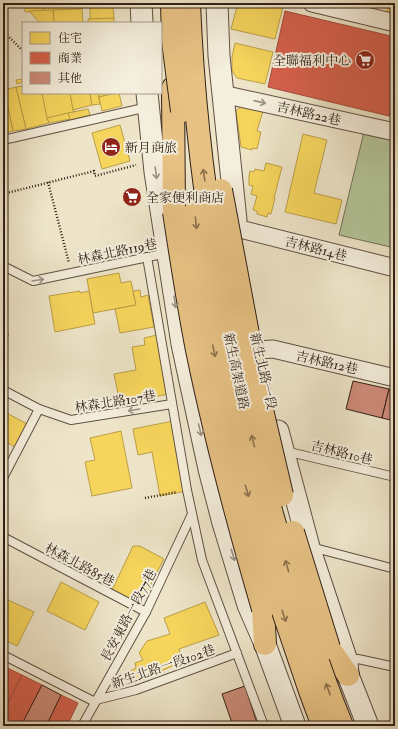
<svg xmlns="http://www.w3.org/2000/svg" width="398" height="729" viewBox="0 0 398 729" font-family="'IM FELL Double Pica','Noto Serif TC',serif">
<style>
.green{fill:#b4c69a;stroke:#727258}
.homes{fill:#f6d55c;stroke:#bb9e47}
.shops{fill:#d6604d;stroke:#a44c3c}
.building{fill:#cd8a78;stroke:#301f16}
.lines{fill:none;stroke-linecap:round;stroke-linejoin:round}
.service-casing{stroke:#605043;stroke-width:10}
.minor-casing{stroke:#605043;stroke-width:19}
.tertiary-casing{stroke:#605043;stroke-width:23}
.trunk-casing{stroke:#301f16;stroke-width:24}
.path{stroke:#301f16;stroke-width:2.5;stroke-dasharray:1 2;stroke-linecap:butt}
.service{stroke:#f4eedc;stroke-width:8}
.minor{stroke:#f4eedc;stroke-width:17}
.tertiary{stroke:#f4eedc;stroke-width:21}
.trunk{stroke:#e7c284;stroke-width:22}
.trunk-bridge-casing{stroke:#301f16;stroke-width:24;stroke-linecap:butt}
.trunk-bridge{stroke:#e7c284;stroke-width:22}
.oneway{stroke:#9c9183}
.oneway2{stroke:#8c704d}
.labels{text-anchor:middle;stroke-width:4;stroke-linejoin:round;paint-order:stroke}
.poi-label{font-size:13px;fill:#301f16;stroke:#f4eedc;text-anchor:start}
.street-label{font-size:13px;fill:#301f16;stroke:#f4eedc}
</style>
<rect width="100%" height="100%" fill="#eee5c9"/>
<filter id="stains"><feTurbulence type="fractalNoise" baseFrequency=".005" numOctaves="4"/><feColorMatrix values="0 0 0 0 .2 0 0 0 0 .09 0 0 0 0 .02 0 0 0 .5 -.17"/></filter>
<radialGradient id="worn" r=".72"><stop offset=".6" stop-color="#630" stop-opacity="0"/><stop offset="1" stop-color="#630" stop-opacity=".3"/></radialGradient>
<path class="green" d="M364,132L395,139V248L339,235Z"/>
<g class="homes">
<path d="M12,3H43L44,11L25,12V4L12,5Z"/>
<path d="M43,3H82V9L44,11Z"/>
<path d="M89,3H113V7L90,8Z"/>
<path d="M238,3H265L283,7L275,39L231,29Z"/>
<path d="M389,3H395V16L386,14Z"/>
<path d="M113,7L114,18L90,20V8Z"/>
<path d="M82,9L83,23H54L53,10Z"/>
<path d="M53,10L54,23H40L29,11Z"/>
<path d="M114,18V23H88V19Z"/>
<path d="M235,43L273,52L265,84L237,78L232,71V57Z"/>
<path d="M23,79V82L17,84L16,80Z"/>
<path d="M23,86V93H42L49,123L26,129L16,87Z"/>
<path d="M16,87L26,129L13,131L4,90Z"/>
<path d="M42,93H70L74,112L47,118Z"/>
<path d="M70,93H90L92,105L73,110Z"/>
<path d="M90,93H98L100,104L92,105Z"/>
<path d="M98,93H116L99,97Z"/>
<path d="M116,93H119L122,106L102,111L99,97Z"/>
<path d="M5,94L13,131L5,133L3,126V95Z"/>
<path d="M245,103L264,108L257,131L261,132L257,149L252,148V150L241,147L236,111Z"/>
<path d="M88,109L90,115L70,120L68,113Z"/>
<path d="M68,113L70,119L49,123L47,118Z"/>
<path d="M120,125L130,161L102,169L92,133Z"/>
<path d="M303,134L327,140L314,193L342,200L336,224L285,212Z"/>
<path d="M266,163L282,167L274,198H275L271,214L268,213L267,217L257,214V211L253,210L257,196L251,194L253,186L249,185V176L250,171L254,172L255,169L264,171Z"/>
<path d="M119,273L121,283L131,281L136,305L93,313L87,279Z"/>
<path d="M140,290L141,297L148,295L154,327L120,333L115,309L136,305L133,291Z"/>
<path d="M80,291V293L89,291L95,324L55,332L49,296Z"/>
<path d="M3,331L9,334L3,346Z"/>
<path d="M157,335L169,394L120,403L114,374L136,370L132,347L145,345L144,338Z"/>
<path d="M3,411L27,424L15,447L6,442L3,448Z"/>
<path d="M173,421L187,491L160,496L152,452L138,455L133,429Z"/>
<path d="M121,431L132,488L92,496L85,462L95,460L90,438Z"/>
<path d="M133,546H140L164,559L140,605L112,590Z"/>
<path d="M61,582L99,602L85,630L47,611Z"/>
<path d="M8,600L34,612L17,646L3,639V611Z"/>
<path d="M205,602L219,635L179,649L183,661L135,683L130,671L136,668L135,663L143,660L139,653L147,641L170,634L164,618Z"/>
</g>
<g class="shops">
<path d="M285,11L395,37V92L389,116L268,87Z"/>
<path d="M3,666L22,675L3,713Z"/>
<path d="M22,675L42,685L21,726L3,716V713Z"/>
<path d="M61,695L78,703L67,726H46Z"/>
</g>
<g class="building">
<path d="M353,381L389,389L382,418L346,409Z"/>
<path d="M389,389L395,391V421L382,418Z"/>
<path d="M42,685L61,695L46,726H21Z"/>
<path d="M245,686L258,726H233L222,694Z"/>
</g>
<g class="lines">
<defs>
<g id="service">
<path d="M3,140L148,107"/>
<path d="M147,257L187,490L202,560L264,726"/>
<path d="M3,266L33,281L167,253"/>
<path d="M3,390L39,409L71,420L172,404"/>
<path d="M285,451L395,477"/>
<path d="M3,478L39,409"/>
<path d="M3,537L146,612"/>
<path d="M311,547L395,569"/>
<path d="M3,655L95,702"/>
<path d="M348,661L358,659L395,667"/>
<path d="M96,700L136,690L237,653"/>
<path d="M82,726L146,612L192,514"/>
</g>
<g id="minor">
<path d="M312,3L395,23"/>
<path d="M222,94L395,132"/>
<path d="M236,228L395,268"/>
<path d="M258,350L273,349L395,378"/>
</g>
<g id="tertiary">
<path d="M141,3L142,23"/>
<path d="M217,3L219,56L236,220"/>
<path d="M147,93L155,172L182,344L209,469L223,523L248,605L265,644L295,726"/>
<path d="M278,431L309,547L347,661L348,675L368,726"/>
</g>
<g id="trunk">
<path d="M173,88L174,212"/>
<path d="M263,609L265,644"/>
<path d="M329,648L348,675"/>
</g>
</defs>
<use href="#service" class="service-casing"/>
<use href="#minor" class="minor-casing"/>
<use href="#tertiary" class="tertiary-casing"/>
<use href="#trunk" class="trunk-casing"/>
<g class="path">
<path d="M3,31L23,51"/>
<path d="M48,182L69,263"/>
<path d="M3,194L94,171L95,176L136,165"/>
<path d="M145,498L177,492"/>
</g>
<use href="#service" class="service"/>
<use href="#minor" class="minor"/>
<use href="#tertiary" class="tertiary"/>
<use href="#trunk" class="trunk"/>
<defs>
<g id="trunk-bridge">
<path d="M172,3L173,41L182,111"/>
<path d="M189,3C196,176 226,347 272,514C292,585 314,657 342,726"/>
<path d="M221,190L263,414L282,495"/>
<path d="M174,212C181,258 188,304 197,350C215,438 238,523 263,609"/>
<path d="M194,213L209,327L235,450L269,570L310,691L323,726"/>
<path d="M293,532L329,648"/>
</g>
</defs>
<use href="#trunk-bridge" class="trunk-bridge-casing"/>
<use href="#trunk-bridge" class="trunk-bridge"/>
</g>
<defs><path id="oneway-shaft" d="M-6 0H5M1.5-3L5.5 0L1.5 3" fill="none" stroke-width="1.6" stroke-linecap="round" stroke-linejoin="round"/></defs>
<g class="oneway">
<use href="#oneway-shaft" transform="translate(260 102) rotate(13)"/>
<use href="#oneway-shaft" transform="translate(156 173) rotate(82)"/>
<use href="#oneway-shaft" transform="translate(38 280) rotate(-9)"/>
<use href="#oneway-shaft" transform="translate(175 302) rotate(81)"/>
<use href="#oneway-shaft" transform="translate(134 410) rotate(171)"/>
<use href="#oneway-shaft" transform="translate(200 430) rotate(77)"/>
<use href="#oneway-shaft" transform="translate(233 555) rotate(73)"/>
</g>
<g class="oneway2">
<use href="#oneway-shaft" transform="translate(204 175) rotate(-98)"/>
<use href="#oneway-shaft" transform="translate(196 223) rotate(83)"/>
<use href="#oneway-shaft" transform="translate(214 351) rotate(78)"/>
<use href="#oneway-shaft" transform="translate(253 441) rotate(-104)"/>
<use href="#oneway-shaft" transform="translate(247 491) rotate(74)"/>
<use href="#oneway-shaft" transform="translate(287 566) rotate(-106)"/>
<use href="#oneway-shaft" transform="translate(284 616) rotate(71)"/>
<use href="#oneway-shaft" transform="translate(328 689) rotate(-110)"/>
</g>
<defs>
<symbol id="supermarket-disc" viewBox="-11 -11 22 22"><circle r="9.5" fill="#8f2418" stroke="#f4eedc"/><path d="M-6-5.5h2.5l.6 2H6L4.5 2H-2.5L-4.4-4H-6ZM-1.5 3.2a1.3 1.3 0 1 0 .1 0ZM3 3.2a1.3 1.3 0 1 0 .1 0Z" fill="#fff"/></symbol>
<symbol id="hotel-disc" viewBox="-11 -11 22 22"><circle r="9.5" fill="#8f2418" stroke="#f4eedc"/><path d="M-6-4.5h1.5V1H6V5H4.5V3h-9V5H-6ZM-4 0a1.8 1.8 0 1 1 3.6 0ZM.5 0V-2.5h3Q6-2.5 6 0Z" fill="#fff"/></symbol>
</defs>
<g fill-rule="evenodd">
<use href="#supermarket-disc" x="354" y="49" width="22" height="22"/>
<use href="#hotel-disc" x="100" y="136" width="22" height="22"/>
<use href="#supermarket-disc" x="121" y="186" width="22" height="22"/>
</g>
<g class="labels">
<g class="poi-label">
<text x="351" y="65" text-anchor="end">全聯福利中心</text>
<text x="125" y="152">新月商旅</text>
<text x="146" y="202">全家便利商店</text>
</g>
<g class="street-label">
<text transform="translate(309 113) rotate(13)" y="5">吉林路22巷</text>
<text transform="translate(316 248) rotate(14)" y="5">吉林路14巷</text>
<text transform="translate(117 251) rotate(-12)" y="5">林森北路119巷</text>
<text transform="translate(327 362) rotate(13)" y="5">吉林路12巷</text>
<text transform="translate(237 371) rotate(78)" y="5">新生高架道路</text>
<text transform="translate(264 371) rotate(77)" y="5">新生北路一段</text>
<text transform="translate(115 401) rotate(-9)" y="5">林森北路107巷</text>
<text transform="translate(342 452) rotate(14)" y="5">吉林路10巷</text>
<text transform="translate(80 564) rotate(28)" y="5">林森北路85巷</text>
<text transform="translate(128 615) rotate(-62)" y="5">長安東路一段77巷</text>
<text transform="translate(163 666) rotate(-19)" y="5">新生北路一段102巷</text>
</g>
</g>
<rect width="398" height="729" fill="none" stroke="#eee5c9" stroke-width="16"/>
<rect x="4" y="4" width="390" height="721" fill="none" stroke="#301f16" stroke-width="2"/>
<rect x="8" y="8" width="382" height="713" fill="none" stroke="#301f16"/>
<rect x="22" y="22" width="140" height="72" fill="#f4eedc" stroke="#a69b8d"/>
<rect x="30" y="32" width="20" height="12" fill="#f6d55c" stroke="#a69b8d"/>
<text x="58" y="42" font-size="12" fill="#301f16">住宅</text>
<rect x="30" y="52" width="20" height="12" fill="#d6604d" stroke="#a69b8d"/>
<text x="58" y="62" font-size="12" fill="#301f16">商業</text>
<rect x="30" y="72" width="20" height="12" fill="#cd8a78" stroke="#a69b8d"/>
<text x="58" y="82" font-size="12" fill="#301f16">其他</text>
<rect width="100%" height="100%" filter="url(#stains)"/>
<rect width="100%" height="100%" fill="url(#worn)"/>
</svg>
